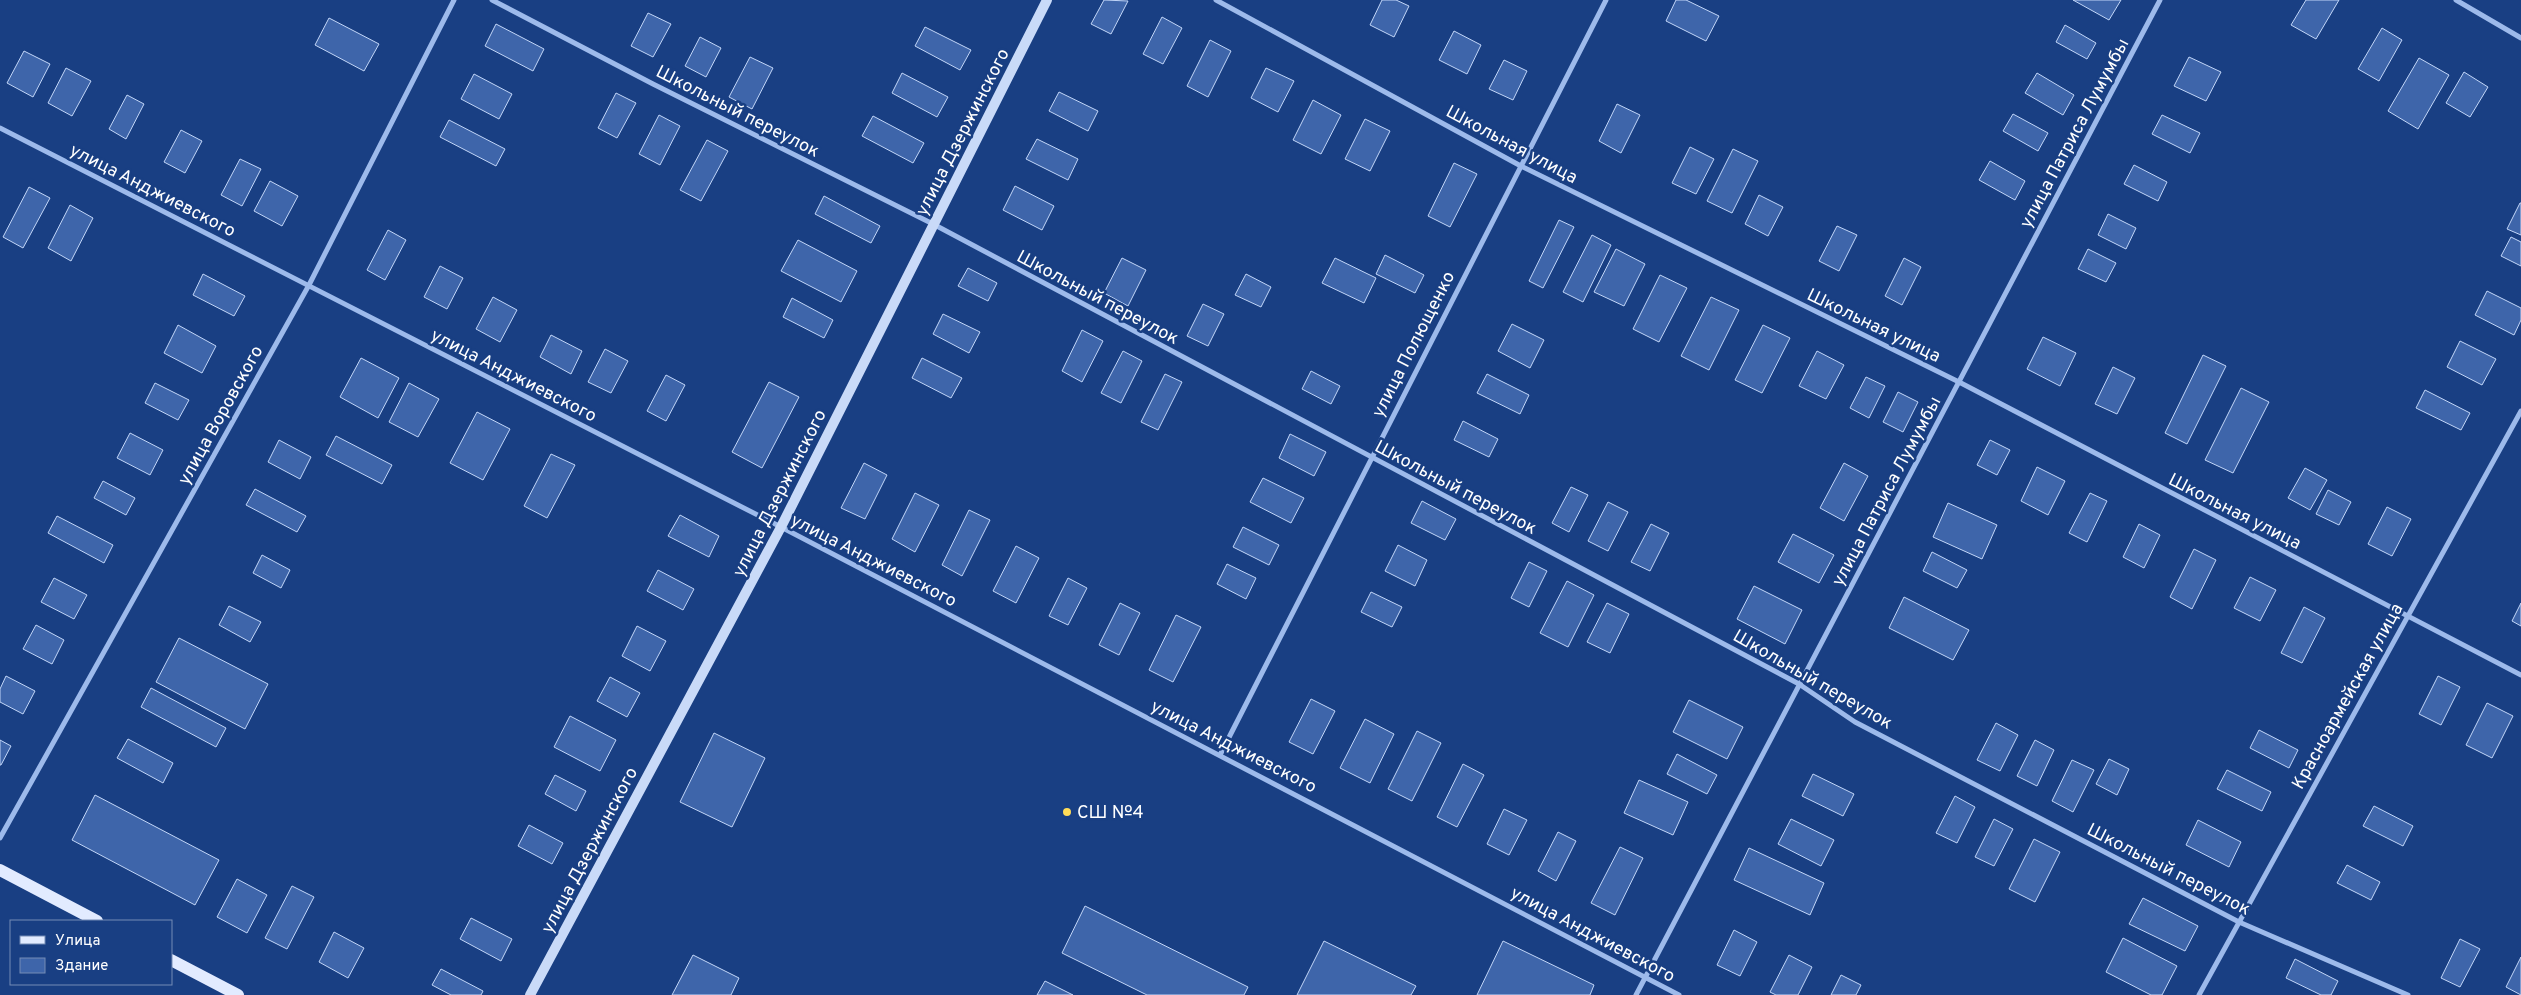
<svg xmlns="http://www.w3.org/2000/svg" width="2521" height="995" viewBox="0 0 2521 995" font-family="Overpass,sans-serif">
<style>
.building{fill:#3e65aa;stroke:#c2d6f8}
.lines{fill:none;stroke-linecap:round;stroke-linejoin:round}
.street{stroke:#9dbaeb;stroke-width:5}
.secondary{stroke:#c9daf8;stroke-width:10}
.primary{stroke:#e2ebff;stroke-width:12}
.poi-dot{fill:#ffdc58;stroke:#193f83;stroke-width:2}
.labels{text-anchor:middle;stroke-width:5;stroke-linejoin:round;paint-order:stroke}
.street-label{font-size:18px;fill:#fff;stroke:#193f83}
.poi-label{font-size:18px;fill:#fff;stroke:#193f83;text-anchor:start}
</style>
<rect width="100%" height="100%" fill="#193f83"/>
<g class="building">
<path d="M1104,0L1128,1L1111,34L1091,24Z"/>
<path d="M1382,0H1396L1409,6L1394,37L1370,25Z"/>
<path d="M1676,0H1686L1719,16L1706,41L1666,21Z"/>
<path d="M2073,0H2121L2109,20Z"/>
<path d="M2306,0H2339L2316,39L2291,25Z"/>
<path d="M648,13L671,24L653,57L631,46Z"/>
<path d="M1162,17L1182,28L1163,64L1143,54Z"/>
<path d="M329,18L379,44L364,71L315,45Z"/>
<path d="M496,24L544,49L533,71L485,46Z"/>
<path d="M2065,25L2096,43L2087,59L2056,42Z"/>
<path d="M925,27L971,50L960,70L915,46Z"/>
<path d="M2382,28L2402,40L2379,81L2358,69Z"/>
<path d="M1454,31L1481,45L1467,74L1439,60Z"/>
<path d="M700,37L721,48L706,77L685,66Z"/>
<path d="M1210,40L1231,51L1208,97L1187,86Z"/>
<path d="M24,51L50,64L33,97L7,83Z"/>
<path d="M750,57L773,68L752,109L729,97Z"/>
<path d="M2189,57L2221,72L2206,101L2174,86Z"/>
<path d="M2419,58L2449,75L2418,129L2388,111Z"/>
<path d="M1504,60L1527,71L1513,100L1489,89Z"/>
<path d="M66,68L91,81L72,116L48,103Z"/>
<path d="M1266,68L1294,81L1278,112L1251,98Z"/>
<path d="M2464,72L2488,87L2470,117L2446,103Z"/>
<path d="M902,73L948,97L937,117L892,93Z"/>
<path d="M2037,73L2074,95L2063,115L2025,93Z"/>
<path d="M474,74L512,94L499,119L461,99Z"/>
<path d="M1059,92L1098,111L1088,131L1049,111Z"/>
<path d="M616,93L636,103L617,138L598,128Z"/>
<path d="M127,95L144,104L126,139L109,129Z"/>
<path d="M1313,100L1341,115L1321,154L1293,140Z"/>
<path d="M1617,104L1640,115L1621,153L1599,141Z"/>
<path d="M2013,114L2048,133L2038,151L2003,131Z"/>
<path d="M659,115L680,126L660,165L639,154Z"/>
<path d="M2162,115L2200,133L2190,153L2152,134Z"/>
<path d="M873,116L924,143L913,163L862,136Z"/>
<path d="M1365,119L1390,131L1370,171L1345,159Z"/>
<path d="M449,120L505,149L496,166L440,137Z"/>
<path d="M181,130L202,141L185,173L164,162Z"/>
<path d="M1037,139L1078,159L1068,180L1026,159Z"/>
<path d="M707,140L728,151L701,201L680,190Z"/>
<path d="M1690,147L1714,159L1696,194L1672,183Z"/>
<path d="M1733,149L1758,161L1732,213L1707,201Z"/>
<path d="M240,159L261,169L242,206L221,195Z"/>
<path d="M1990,161L2025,181L2015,200L1979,180Z"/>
<path d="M1454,163L1477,174L1450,227L1428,216Z"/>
<path d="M2134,165L2167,182L2158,201L2124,184Z"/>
<path d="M270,181L298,196L282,226L254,211Z"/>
<path d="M1015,186L1054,206L1042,230L1003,210Z"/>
<path d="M29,187L50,198L23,248L3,237Z"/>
<path d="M1759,195L1783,207L1768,236L1745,224Z"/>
<path d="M824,196L880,226L871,243L815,214Z"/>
<path d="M2520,203H2521V235L2507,229Z"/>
<path d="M70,205L93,218L71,261L48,248Z"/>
<path d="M2108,214L2136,228L2126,249L2098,235Z"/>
<path d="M1559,220L1574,227L1543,288L1529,281Z"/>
<path d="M1837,226L1857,235L1839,271L1819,261Z"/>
<path d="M388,230L406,240L385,280L367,270Z"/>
<path d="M1592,235L1611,245L1583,302L1563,292Z"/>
<path d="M2511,237L2521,242V266L2501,256Z"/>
<path d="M798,240L857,271L841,302L781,271Z"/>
<path d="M1616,249L1645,264L1624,306L1594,292Z"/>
<path d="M2088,249L2116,263L2106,282L2078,269Z"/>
<path d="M1385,255L1424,275L1415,293L1376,274Z"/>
<path d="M1122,258L1146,270L1128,306L1104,293Z"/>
<path d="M1335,258L1376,278L1364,303L1322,283Z"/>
<path d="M1904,258L1921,267L1902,305L1885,296Z"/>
<path d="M440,266L463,278L447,309L424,297Z"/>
<path d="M968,268L997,283L988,301L958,286Z"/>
<path d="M203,274L245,296L234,316L193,295Z"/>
<path d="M1246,274L1271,287L1261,307L1235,295Z"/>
<path d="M1660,275L1687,288L1659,342L1633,329Z"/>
<path d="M2487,291L2521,308V320L2514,335L2475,315Z"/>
<path d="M493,297L517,310L500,342L476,329Z"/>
<path d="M1711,297L1739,310L1709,370L1681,356Z"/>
<path d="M792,298L833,320L824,338L783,317Z"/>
<path d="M1203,304L1224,314L1208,346L1187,336Z"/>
<path d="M943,314L980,332L969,353L933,334Z"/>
<path d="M1512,324L1544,340L1530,368L1498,351Z"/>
<path d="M178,325L216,346L202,373L164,353Z"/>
<path d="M1763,325L1790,338L1762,393L1735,380Z"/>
<path d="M1082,330L1103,341L1082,382L1062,371Z"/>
<path d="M551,335L582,351L571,374L540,357Z"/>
<path d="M2043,337L2076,353L2060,386L2027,369Z"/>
<path d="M2460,341L2496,359L2482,385L2447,367Z"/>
<path d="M605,349L628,361L611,393L588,382Z"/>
<path d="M1123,351L1142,361L1121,403L1101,393Z"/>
<path d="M1817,351L1844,365L1826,399L1799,386Z"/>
<path d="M2203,355L2226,366L2187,444L2165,433Z"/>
<path d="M361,358L399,378L378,418L340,397Z"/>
<path d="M922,358L962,378L951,398L912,378Z"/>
<path d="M2113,367L2135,378L2117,414L2095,404Z"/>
<path d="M1311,371L1340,386L1331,404L1302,389Z"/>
<path d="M1165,374L1182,382L1158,430L1141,422Z"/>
<path d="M1487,374L1529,395L1520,414L1477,393Z"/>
<path d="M666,375L685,385L666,421L647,411Z"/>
<path d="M1866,377L1885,386L1869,418L1850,408Z"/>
<path d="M769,382L799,397L762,468L732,452Z"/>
<path d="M155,383L189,400L178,420L145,403Z"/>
<path d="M409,383L439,399L418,437L389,422Z"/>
<path d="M2241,388L2269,402L2233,473L2205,460Z"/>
<path d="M2425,390L2470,413L2461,430L2416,408Z"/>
<path d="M1898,392L1918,402L1903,432L1883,422Z"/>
<path d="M477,412L510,429L483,480L450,463Z"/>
<path d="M1463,421L1498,439L1489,457L1454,440Z"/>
<path d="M130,433L163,450L150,475L117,458Z"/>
<path d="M1290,434L1326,452L1314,476L1279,458Z"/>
<path d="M336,436L392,465L382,484L326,455Z"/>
<path d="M279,440L311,457L300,479L268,462Z"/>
<path d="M1990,440L2010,450L1997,475L1977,465Z"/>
<path d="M551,454L575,465L547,518L524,506Z"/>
<path d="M864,463L887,475L865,519L841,508Z"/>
<path d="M1844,463L1868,476L1844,521L1820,508Z"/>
<path d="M2037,467L2065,481L2048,515L2021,501Z"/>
<path d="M2305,468L2327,480L2310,510L2288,498Z"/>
<path d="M1263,478L1304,498L1291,523L1250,502Z"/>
<path d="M103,481L135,498L126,515L94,498Z"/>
<path d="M1571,487L1588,495L1569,532L1552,523Z"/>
<path d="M255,489L306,516L297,532L246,505Z"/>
<path d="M2328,490L2351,502L2339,525L2316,514Z"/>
<path d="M915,493L939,505L915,552L892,539Z"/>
<path d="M2090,493L2107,501L2087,542L2069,533Z"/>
<path d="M1422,501L1456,519L1445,540L1411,523Z"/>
<path d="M1608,502L1628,512L1608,551L1588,541Z"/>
<path d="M1948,503L1997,525L1982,559L1933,537Z"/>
<path d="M2387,507L2411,519L2392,556L2368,544Z"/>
<path d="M969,510L990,520L962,576L942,565Z"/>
<path d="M680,515L719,536L709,557L668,536Z"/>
<path d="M57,516L113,545L104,563L48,533Z"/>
<path d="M1651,524L1669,533L1650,571L1631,562Z"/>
<path d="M2139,524L2160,535L2144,568L2123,557Z"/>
<path d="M1243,527L1279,545L1269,565L1233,547Z"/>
<path d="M1793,534L1834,555L1819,583L1778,562Z"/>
<path d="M1398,545L1427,560L1415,586L1385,571Z"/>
<path d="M1016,546L1039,558L1016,603L993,591Z"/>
<path d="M2194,549L2216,560L2192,609L2170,597Z"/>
<path d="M1932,552L1967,570L1957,588L1923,571Z"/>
<path d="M262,555L290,570L281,588L253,573Z"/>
<path d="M1529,562L1547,571L1529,607L1511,598Z"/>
<path d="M1227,564L1256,578L1246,599L1217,584Z"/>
<path d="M658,570L694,589L683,610L647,591Z"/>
<path d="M2250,577L2276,590L2260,621L2234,608Z"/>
<path d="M54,578L87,595L74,619L41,602Z"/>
<path d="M1068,578L1087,588L1068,625L1049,616Z"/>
<path d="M1567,581L1594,595L1568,647L1540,633Z"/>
<path d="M1754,586L1802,610L1785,644L1737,619Z"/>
<path d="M1371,592L1402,607L1392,627L1361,612Z"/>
<path d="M1904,597L1969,630L1953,660L1889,628Z"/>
<path d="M1120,603L1140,613L1119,655L1099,645Z"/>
<path d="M1607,603L1629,614L1610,653L1587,642Z"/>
<path d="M2521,603V626L2512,621Z"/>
<path d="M229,606L261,622L250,642L219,625Z"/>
<path d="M2304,607L2325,618L2302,663L2281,653Z"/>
<path d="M1176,615L1201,627L1173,682L1149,670Z"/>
<path d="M36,625L64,640L52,664L23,649Z"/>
<path d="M637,626L666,641L650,671L622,656Z"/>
<path d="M179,638L268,684L245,729L156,682Z"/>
<path d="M6,676L35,691L23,714L0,702V689Z"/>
<path d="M2438,676L2460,687L2441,725L2419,714Z"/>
<path d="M610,677L640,693L627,717L597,701Z"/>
<path d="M151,688L226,728L216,747L141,707Z"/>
<path d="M1311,699L1335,711L1313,754L1289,742Z"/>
<path d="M1689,700L1743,727L1727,759L1673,732Z"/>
<path d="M2487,703L2513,716L2492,758L2466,745Z"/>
<path d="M570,716L616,740L600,771L554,747Z"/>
<path d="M1365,719L1394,734L1370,783L1340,768Z"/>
<path d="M1996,723L2018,735L2000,771L1977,760Z"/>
<path d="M2259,730L2298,750L2289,768L2250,748Z"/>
<path d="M1417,731L1441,743L1412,801L1388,789Z"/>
<path d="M714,733L765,758L732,827L680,802Z"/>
<path d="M128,739L173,763L163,783L117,758Z"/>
<path d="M0,740L11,746L1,765H0Z"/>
<path d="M2035,740L2054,750L2037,786L2017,776Z"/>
<path d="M1677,754L1717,775L1707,794L1667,774Z"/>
<path d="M2109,759L2129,769L2117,795L2096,784Z"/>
<path d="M2072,760L2094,770L2073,812L2052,801Z"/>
<path d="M1463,764L1484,775L1457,827L1437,817Z"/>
<path d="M2227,770L2271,792L2262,811L2217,789Z"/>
<path d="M1813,774L1854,794L1843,816L1802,796Z"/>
<path d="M555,775L586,791L576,811L545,794Z"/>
<path d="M1639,780L1688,802L1673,835L1624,813Z"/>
<path d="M95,795L219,860L195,905L72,840Z"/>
<path d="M1955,796L1975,807L1957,843L1936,833Z"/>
<path d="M2374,806L2413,826L2403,846L2363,826Z"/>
<path d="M1504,809L1527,820L1509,855L1487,844Z"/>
<path d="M1791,819L1834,840L1821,866L1778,844Z"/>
<path d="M1994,819L2013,829L1994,866L1975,857Z"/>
<path d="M2198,820L2241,842L2229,867L2186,845Z"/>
<path d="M529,825L563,843L552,864L518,846Z"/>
<path d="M1558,832L1576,841L1556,881L1538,871Z"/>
<path d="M2034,839L2060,852L2035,902L2009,889Z"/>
<path d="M1620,847L1643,858L1615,915L1591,903Z"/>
<path d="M1749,848L1824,883L1810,915L1734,880Z"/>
<path d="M2347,865L2380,882L2371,900L2337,883Z"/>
<path d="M237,879L267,895L247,933L217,917Z"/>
<path d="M292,886L314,897L287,949L265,938Z"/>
<path d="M2143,898L2198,926L2185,951L2129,924Z"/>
<path d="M1085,906L1248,987L1244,995H1147L1062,953Z"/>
<path d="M471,918L512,939L501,961L460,939Z"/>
<path d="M1734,930L1757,942L1740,976L1717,965Z"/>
<path d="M334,932L364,948L348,978L319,962Z"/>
<path d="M2123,938L2177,966L2162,995H2151L2106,972Z"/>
<path d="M2460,939L2480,949L2460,987L2441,978Z"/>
<path d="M1324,941L1416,986L1411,995H1297Z"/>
<path d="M1503,941L1594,985L1590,995H1477Z"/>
<path d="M693,955L739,978L731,995H672Z"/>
<path d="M1789,955L1812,967L1798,995H1776L1770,992Z"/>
<path d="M2521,957V995L2506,987Z"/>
<path d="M2295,959L2338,981L2331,995H2321L2286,978Z"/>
<path d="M441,969L483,991L481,995H451L432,985Z"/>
<path d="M1841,975L1861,985L1856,995H1831Z"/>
<path d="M1045,981L1073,995H1037Z"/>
</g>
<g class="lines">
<g class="street">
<path d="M492,0L653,84L933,224L1799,684L1855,722L2239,922L2408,995"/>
<path d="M1216,0L1519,165L1959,382L2521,675"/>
<path d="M2456,0L2521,38"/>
<path d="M0,128L781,527L1679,995"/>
<path d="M1220,755L1606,0"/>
<path d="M0,838L309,285L454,0"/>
<path d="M1636,995L2160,0"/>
<path d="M2199,995L2521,411"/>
</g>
<path class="secondary" d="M530,995L781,527L1047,0"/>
<g class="primary">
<path d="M0,870L97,921"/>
<path d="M171,960L238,995"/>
</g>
</g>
<circle class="poi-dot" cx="1067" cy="812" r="5"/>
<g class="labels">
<g class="street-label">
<text transform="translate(738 111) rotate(27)" y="6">Школьный переулок</text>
<text transform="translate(962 132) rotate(-63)" y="6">улица Дзержинского</text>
<text transform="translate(2074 133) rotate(-62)" y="6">улица Патриса Лумумбы</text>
<text transform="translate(1512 144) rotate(28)" y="6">Школьная улица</text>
<text transform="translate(153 190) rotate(27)" y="6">улица Анджиевского</text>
<text transform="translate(1098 297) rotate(28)" y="6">Школьный переулок</text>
<text transform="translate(1874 325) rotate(26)" y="6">Школьная улица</text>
<text transform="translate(1413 344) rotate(-63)" y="6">улица Полющенко</text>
<text transform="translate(514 375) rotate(27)" y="6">улица Анджиевского</text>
<text transform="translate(220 415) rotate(-61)" y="6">улица Воровского</text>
<text transform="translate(1456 487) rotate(28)" y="6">Школьный переулок</text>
<text transform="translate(1886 491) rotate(-62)" y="6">улица Патриса Лумумбы</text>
<text transform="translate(779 493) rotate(-63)" y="6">улица Дзержинского</text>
<text transform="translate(2235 511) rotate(27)" y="6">Школьная улица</text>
<text transform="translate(874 560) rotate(27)" y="6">улица Анджиевского</text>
<text transform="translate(1813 679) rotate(30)" y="6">Школьный переулок</text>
<text transform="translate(2347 696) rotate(-61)" y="6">Красноармейская улица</text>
<text transform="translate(1234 746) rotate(27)" y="6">улица Анджиевского</text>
<text transform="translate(589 850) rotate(-62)" y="6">улица Дзержинского</text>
<text transform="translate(2169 869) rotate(27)" y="6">Школьный переулок</text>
<text transform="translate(1593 934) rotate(28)" y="6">улица Анджиевского</text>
</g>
<g class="poi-label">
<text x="1077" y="818">СШ №4</text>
</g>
</g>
<rect x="10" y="920" width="162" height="65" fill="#193f83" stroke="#758cb5"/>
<rect x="20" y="936" width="25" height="8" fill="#e2ebff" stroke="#758cb5"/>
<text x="55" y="945" font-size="15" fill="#ffffff">Улица</text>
<rect x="20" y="958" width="25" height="15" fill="#3e65aa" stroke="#758cb5"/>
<text x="55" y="970" font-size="15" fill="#ffffff">Здание</text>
</svg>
